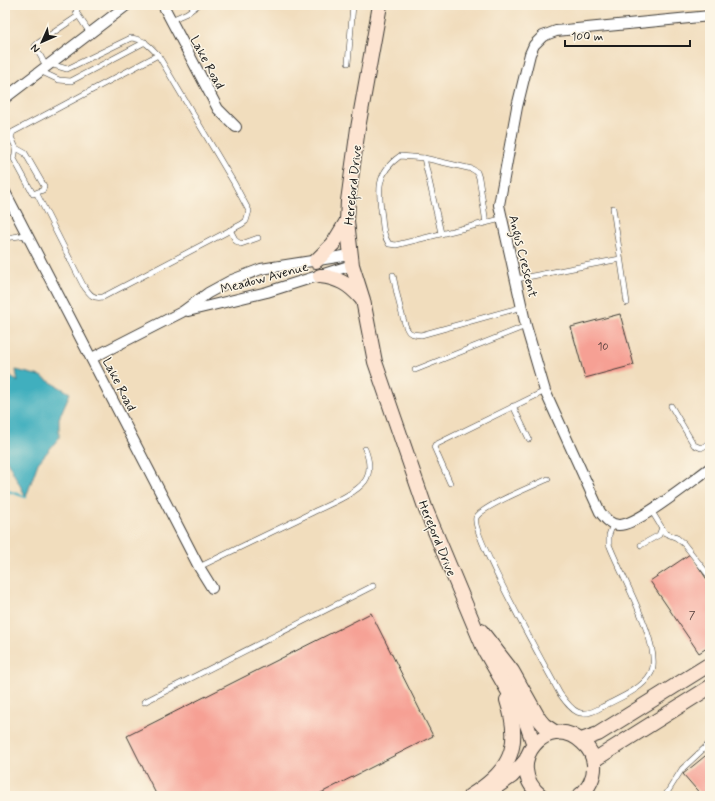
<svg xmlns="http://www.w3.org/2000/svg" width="715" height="801" viewBox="0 0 715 801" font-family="Mynerve,sans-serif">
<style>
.water{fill:#41afbe;stroke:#2e666d}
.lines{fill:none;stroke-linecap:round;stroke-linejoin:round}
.stream{stroke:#41afbe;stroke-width:2.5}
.building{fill:#f6a094}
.lane-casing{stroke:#3c3934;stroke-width:6}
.street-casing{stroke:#3c3934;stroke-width:12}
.secondary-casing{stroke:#3c3934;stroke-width:16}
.lane{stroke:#fff;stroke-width:5}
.street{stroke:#fff;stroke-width:10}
.secondary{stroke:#fde4d1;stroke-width:14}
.labels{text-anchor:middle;stroke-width:3;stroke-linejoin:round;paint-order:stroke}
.number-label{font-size:11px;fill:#523d3a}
.street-label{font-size:13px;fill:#1c1c1c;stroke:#fcf5e5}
</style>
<rect width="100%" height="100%" fill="#fcf5e5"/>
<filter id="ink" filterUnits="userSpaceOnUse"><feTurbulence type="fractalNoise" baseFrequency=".025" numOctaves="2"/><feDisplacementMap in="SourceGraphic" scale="8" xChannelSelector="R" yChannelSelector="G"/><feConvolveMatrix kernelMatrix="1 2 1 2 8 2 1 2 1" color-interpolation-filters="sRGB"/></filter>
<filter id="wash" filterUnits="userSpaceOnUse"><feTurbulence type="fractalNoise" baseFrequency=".012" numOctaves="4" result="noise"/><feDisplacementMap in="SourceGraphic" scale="16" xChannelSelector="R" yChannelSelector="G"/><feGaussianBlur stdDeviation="0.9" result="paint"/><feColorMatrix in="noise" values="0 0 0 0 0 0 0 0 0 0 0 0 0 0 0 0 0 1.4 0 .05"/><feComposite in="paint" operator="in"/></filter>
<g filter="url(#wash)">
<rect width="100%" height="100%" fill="#f1ddbd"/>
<path class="water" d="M16,370L40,376L70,393L59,418V438L38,463L26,497L5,457V371L18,382Z"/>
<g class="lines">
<path class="stream" d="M5,490L26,497"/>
</g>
<g id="blocks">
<g class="building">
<path d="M620,314L634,365L585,378L571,327Z"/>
<path d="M690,554L710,584V646L699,653L650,581Z"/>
<path d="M371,613L433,736L315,796H157L127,736Z"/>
<path d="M710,752V796H702L683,774Z"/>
</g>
</g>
</g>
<g filter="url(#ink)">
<use href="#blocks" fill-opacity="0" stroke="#3c3934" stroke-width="1"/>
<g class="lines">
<defs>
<g id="lane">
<path d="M79,5L76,12L90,33"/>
<path d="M171,20L187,13L198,5"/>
<path d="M348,63L353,5"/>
<path d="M46,66L35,46L38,43L78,16"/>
<path d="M40,71L59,80L71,81L145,42"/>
<path d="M16,148L25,153L44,186L43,190L33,194L14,159L16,148L11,137L13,132L158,55"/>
<path d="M424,158L441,233"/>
<path d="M37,194L83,285C90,294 92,299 103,297L242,224L246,221L249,211L234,183L158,55C150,46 143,39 131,38L67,69L50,64"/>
<path d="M613,208L627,303"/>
<path d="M486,223L479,178L477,172L472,169L424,158L400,156C376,173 378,190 382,217C383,227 383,235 389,244L396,245L501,219"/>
<path d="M230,230L236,241L241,244L258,238"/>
<path d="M5,238L27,235"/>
<path d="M393,275C395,284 403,327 409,332C412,335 417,334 421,335L522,307"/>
<path d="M517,279L620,259"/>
<path d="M415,370L526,326"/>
<path d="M513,406L529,439"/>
<path d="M671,406L694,445L701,448L710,443"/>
<path d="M548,479C535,485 480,507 476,518C470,533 548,671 560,694C573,712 580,720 602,707C617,699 642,690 651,673C664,648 618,570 609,544V535L613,524"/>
<path d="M450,483L434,447L435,445L545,391"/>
<path d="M651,510L665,533L677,538L684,544L710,577"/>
<path d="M641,545L659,535L662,528"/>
<path d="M199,567C235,550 271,532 307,515C323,507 355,495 365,481C371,472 369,459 365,449"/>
<path d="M144,702L373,586"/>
<path d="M665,796L682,769L710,743"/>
</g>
<g id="street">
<path d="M163,5L218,109L236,127"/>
<path d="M710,16L556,31L543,36L534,45L530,54L517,107L499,205L526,326L545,391L600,512C605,518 610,525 619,525C638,525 693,480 710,468"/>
<path d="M5,98L127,5"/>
<path d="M5,192L199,567L212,588"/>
<path d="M188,311L267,292L352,265"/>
<path d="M92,358L182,312L208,293L232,280L261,269L350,255"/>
</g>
<g id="secondary">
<path d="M380,5L358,128L348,201L347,221L352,265L363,300L375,362L426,510L485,651L526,722L534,745"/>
<path d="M316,261L333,244L347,221"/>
<path d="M320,276C338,278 349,284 361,298"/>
<path d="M481,631L512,671L539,719L544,725L556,733"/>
<path d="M581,740L598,734L710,664"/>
<path d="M594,760L710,687"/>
<path d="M489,792L512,776L526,760"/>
<path d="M470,796C511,771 522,746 507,700"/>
<path d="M541,796C501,763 549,710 583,743C589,748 593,756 594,764C595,776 589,789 579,796"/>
</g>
</defs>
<use href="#lane" class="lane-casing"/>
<use href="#street" class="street-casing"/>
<use href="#secondary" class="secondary-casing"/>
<use href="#lane" class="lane"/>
<use href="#street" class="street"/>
<use href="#secondary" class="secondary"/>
</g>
</g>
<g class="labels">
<g class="number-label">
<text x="603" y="350">10</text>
<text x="692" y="619">7</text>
</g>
<g class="street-label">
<text transform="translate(208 62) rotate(62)" y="5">Lake Road</text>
<text transform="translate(352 185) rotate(-84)" y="5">Hereford Drive</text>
<text transform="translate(524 256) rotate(76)" y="5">Angus Crescent</text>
<text transform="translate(264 277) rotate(-15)" y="5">Meadow Avenue</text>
<text transform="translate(120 384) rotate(63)" y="5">Lake Road</text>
<text transform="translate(438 538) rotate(68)" y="5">Hereford Drive</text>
</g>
</g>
<rect width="715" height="801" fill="none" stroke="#fcf5e5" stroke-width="20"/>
<g transform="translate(42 42) rotate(225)" stroke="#fcf5e5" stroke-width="3" paint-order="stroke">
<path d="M0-3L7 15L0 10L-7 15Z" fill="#1c1c1c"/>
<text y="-6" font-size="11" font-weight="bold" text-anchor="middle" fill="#1c1c1c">N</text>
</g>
<path d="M565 40v6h125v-6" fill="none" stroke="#1c1c1c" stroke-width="2"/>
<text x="571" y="40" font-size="12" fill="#1c1c1c" stroke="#fcf5e5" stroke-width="3" paint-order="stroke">100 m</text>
</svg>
